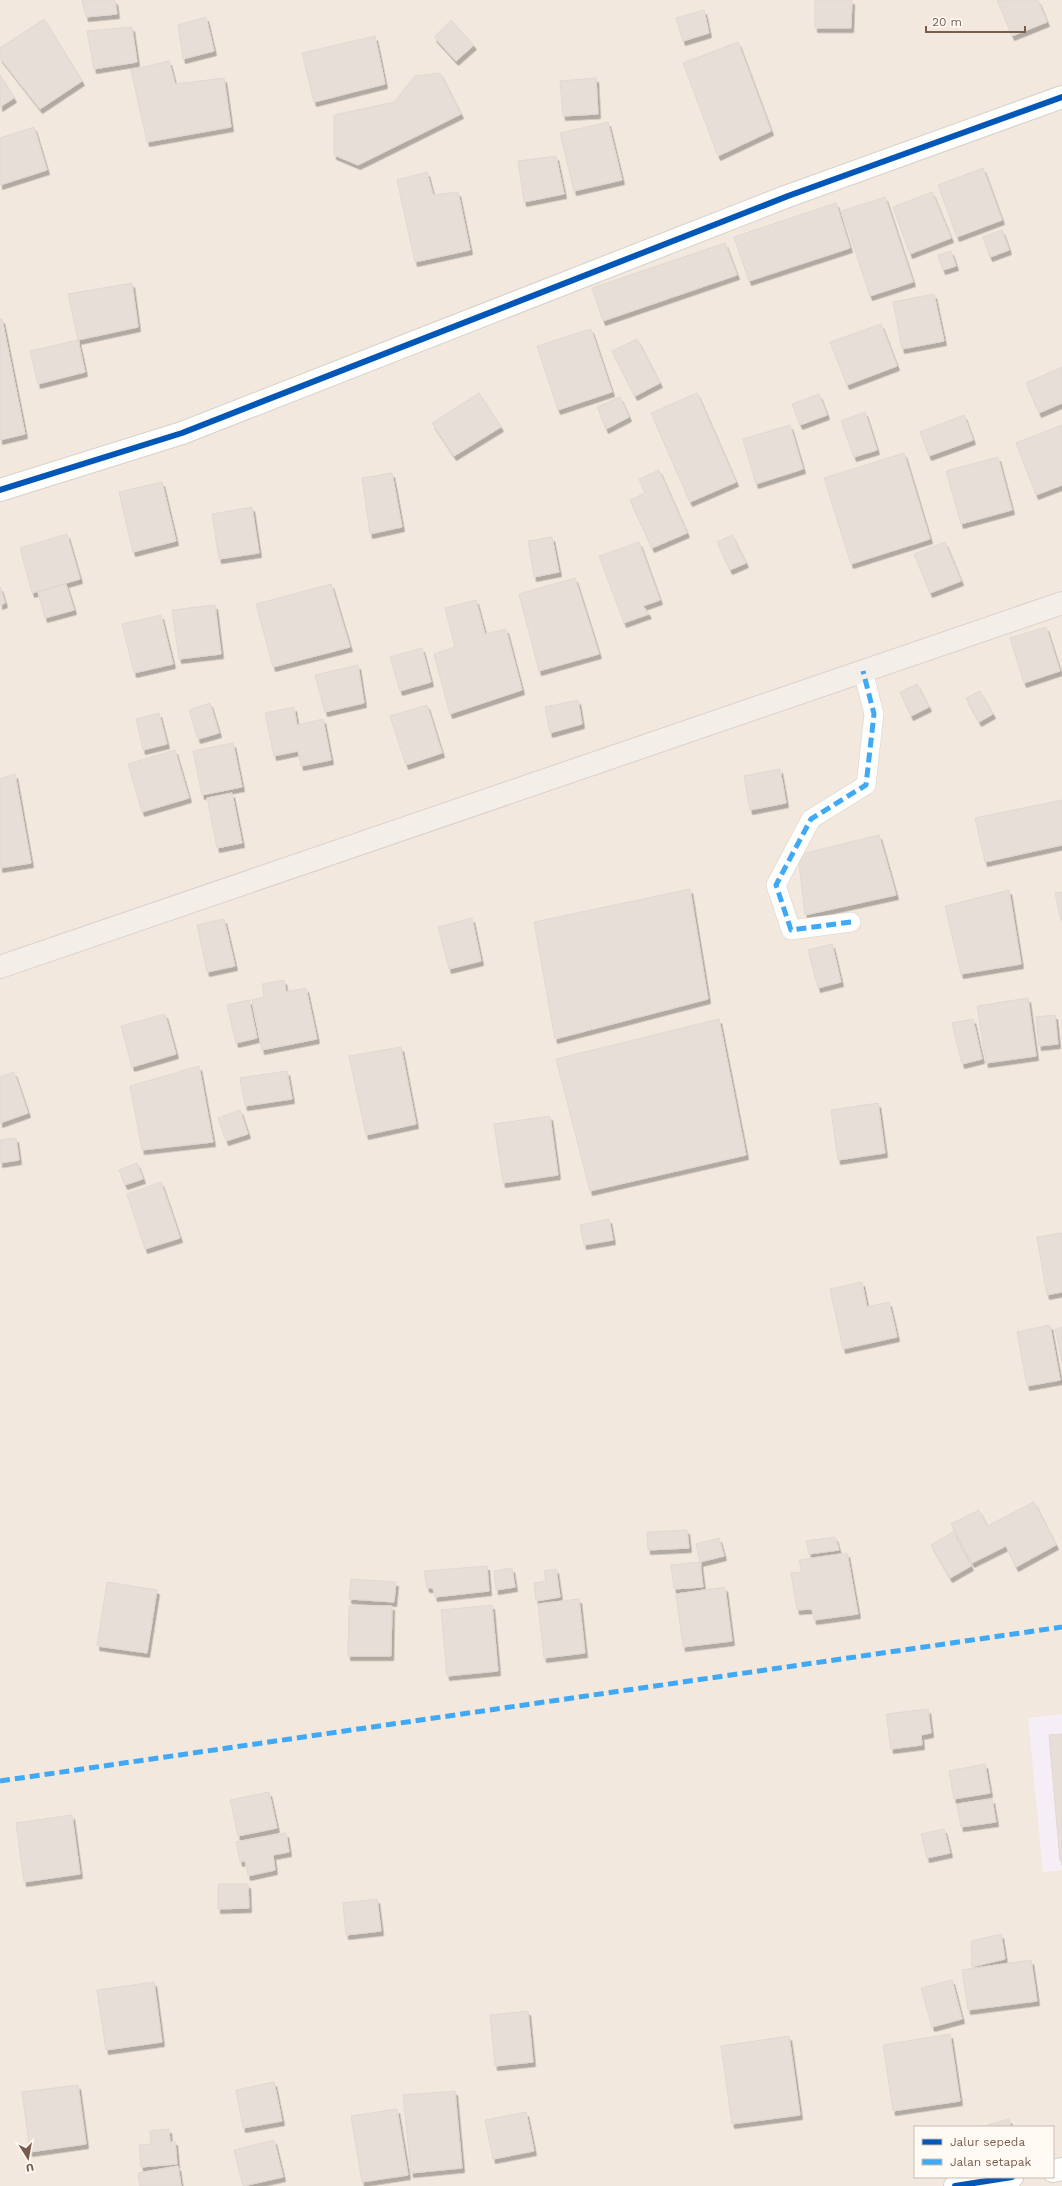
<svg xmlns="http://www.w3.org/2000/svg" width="1062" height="2186" viewBox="0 0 1062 2186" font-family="'Work Sans',sans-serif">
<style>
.residential{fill:#f2e8de;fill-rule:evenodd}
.education{fill:#f6eef6}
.building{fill:#e6ded7;stroke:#e2d8d2;filter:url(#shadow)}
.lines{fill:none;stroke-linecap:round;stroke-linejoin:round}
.pedestrian-casing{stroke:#d7d1cb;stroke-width:20}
.minor-casing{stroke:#d7d1cb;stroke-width:24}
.primary-casing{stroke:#dad1cc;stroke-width:24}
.pedestrian{stroke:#fefefd;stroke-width:19}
.minor{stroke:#fefefd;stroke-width:22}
.primary{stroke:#f3eee8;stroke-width:22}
.quiet{stroke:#3fa9f5;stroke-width:5;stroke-dasharray:10 5;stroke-linecap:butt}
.cycleway-casing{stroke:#fffaf3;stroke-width:8}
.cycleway{stroke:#0057b8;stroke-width:6}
</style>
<defs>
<filter id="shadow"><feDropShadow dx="2.5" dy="4.5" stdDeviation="0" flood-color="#0004"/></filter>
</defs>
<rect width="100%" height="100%" fill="#f9f5f0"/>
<path class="residential" d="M0,0H1062V2186H0ZM915,2127H1053V2177H915Z"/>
<path class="education" d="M1062,1714V1870L1043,1872L1028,1718Z"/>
<g class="building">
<path d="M82,0H115L117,14L86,17Z"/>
<path d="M815,0H852L851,28H815Z"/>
<path d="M997,0H1038L1047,22L1012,36Z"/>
<path d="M704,10L709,33L683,41L676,18Z"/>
<path d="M206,17L214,51L183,59L178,25Z"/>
<path d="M44,19L82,81L40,109L0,58V48Z"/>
<path d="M451,20L474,45L456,61L434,37Z"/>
<path d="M132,27L137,62L94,69L87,31Z"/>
<path d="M375,36L385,84L314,102L302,53Z"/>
<path d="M738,42L771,131L718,156L683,63Z"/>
<path d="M169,61L175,84L224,78L231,127L147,142L131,70Z"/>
<path d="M440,73L461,114L358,165L334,155V115L394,102L415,76Z"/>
<path d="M0,75L14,98L0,107Z"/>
<path d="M596,78L598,114L563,116L560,81Z"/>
<path d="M608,122L622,180L574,191L560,133Z"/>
<path d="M34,127L47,170L0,185V138Z"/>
<path d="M556,156L564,194L524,202L518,161Z"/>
<path d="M983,168L1002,220L957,237L938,185Z"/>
<path d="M427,172L433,195L458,192L470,250L415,262L397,180Z"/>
<path d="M932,192L951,238L910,254L893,207Z"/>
<path d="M885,197L913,282L870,296L842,211Z"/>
<path d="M836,203L850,248L749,281L734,237Z"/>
<path d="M1002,230L1009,250L990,257L983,237Z"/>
<path d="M725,243L737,275L603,321L592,288Z"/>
<path d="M951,251L956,266L943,270L938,255Z"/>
<path d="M132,283L138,327L78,340L68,294Z"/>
<path d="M934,294L944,341L902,349L893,302Z"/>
<path d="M0,319H2L25,434L0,440Z"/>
<path d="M881,324L897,366L847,385L830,342Z"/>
<path d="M591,329L612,392L558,410L537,346Z"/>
<path d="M637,339L660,383L635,396L612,351Z"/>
<path d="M78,340L85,372L38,384L30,351Z"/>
<path d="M1062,367V403L1039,413L1026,383Z"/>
<path d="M479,393L501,427L454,456L432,423Z"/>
<path d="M697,393L736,482L690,502L651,413Z"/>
<path d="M819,394L827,415L800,425L792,404Z"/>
<path d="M620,397L629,417L606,429L597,407Z"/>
<path d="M865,412L877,450L854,457L841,421Z"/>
<path d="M964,415L973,440L929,456L920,432Z"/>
<path d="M790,425L803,469L756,484L743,439Z"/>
<path d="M1062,425V485L1036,495L1016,443Z"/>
<path d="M904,453L930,539L851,564L824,478Z"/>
<path d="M998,457L1012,510L961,524L946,471Z"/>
<path d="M659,470L687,533L652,548L630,500L645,493L639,479Z"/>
<path d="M392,473L402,527L370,534L362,478Z"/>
<path d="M162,482L176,541L133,552L119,492Z"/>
<path d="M252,507L259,553L219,559L212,514Z"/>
<path d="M67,534L80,579L32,593L20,548Z"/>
<path d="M732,535L746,563L730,570L717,542Z"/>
<path d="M552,537L559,572L534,577L528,541Z"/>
<path d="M639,542L660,600L643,606L649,614L624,623L599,556Z"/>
<path d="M945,542L961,581L930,593L914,554Z"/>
<path d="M575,578L599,654L539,671L519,594Z"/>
<path d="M66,584L74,610L45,618L38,592Z"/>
<path d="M331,584L350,647L273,667L256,604Z"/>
<path d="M0,587L5,603L0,605Z"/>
<path d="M476,600L485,634L506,629L522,690L450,714L434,654L455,647L445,608Z"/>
<path d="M215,605L221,654L179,659L172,610Z"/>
<path d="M161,615L173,664L134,673L122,624Z"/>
<path d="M1046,627L1060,671L1024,683L1010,638Z"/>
<path d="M422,648L431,682L400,691L390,657Z"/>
<path d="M358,665L364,703L325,712L315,675Z"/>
<path d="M917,684L929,707L911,716L900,692Z"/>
<path d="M980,691L993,714L979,722L966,698Z"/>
<path d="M578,700L582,724L550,733L545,707Z"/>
<path d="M210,703L219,733L198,739L189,710Z"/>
<path d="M427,705L442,753L406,765L390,716Z"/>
<path d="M294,707L297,725L323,719L331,760L301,766L298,751L274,756L265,713Z"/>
<path d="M159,713L167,744L143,750L136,719Z"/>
<path d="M233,743L242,787L202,795L193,751Z"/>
<path d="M175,750L189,798L142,812L128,764Z"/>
<path d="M780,769L786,803L750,810L744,776Z"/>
<path d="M15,774L31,863L0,868V779Z"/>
<path d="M232,793L242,843L217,848L207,798Z"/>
<path d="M1062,800V845L985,862L975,818Z"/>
<path d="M879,835L896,895L805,915L798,855Z"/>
<path d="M690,889L708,999L555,1039L534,922Z"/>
<path d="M1009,890L1021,964L961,974L945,906Z"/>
<path d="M1062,892V920H1061L1055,893Z"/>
<path d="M472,918L481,961L449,969L438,927Z"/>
<path d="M224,919L235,966L207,972L197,925Z"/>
<path d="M832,944L841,982L818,988L808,950Z"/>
<path d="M284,980L286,992L306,988L317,1039L262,1050L252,1000L264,997L262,984Z"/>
<path d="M1028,998L1036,1056L986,1063L977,1006Z"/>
<path d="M249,1000L257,1038L236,1043L227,1005Z"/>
<path d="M165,1014L176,1054L132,1067L121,1026Z"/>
<path d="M1055,1015L1058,1044L1039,1046L1036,1017Z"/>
<path d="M719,1019L746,1155L590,1191L556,1059Z"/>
<path d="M973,1019L982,1059L962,1064L952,1023Z"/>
<path d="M401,1047L416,1124L366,1135L349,1056Z"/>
<path d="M199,1066L213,1142L142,1150L130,1086Z"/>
<path d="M287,1071L292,1099L245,1106L240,1078Z"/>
<path d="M14,1072L28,1113L0,1123V1077Z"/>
<path d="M878,1103L885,1153L838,1160L831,1110Z"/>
<path d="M240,1110L248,1134L226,1141L218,1118Z"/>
<path d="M550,1116L558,1175L503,1183L494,1124Z"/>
<path d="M16,1138L19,1160L0,1163V1140Z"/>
<path d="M137,1163L143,1179L125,1185L119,1170Z"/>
<path d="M161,1182L180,1238L145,1249L127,1194Z"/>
<path d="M609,1219L613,1240L584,1245L580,1225Z"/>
<path d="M1062,1233V1292L1047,1295L1037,1237Z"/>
<path d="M862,1282L867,1307L889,1302L897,1337L843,1349L830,1289Z"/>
<path d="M1050,1325L1060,1380L1027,1386L1017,1332Z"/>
<path d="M1062,1327V1361L1055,1329Z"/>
<path d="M1034,1502L1056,1545L1016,1567L1006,1546L972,1563L951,1524L979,1510L987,1526Z"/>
<path d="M687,1530L689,1548L648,1550L647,1532Z"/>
<path d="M953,1532L971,1566L950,1578L931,1545Z"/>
<path d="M835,1537L839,1550L809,1554L806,1541Z"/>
<path d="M719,1538L724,1556L700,1562L696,1544Z"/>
<path d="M847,1553L858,1614L814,1620L812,1609L797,1610L791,1573L802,1572L799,1560Z"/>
<path d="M700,1562L703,1587L674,1589L671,1565Z"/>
<path d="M487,1566L489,1591L435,1597L433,1588H427L424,1571Z"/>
<path d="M512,1568L515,1587L496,1590L494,1571Z"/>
<path d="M556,1569L560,1597L536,1601L534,1583L546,1581L544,1571Z"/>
<path d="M351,1579L396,1582L394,1602L349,1599Z"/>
<path d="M107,1582L157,1590L147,1653L97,1646Z"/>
<path d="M725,1587L732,1641L683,1647L676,1594Z"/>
<path d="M579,1599L585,1653L544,1658L538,1604Z"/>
<path d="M492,1605L498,1671L447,1676L441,1610Z"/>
<path d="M349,1606H392L391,1656H348Z"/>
<path d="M928,1709L931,1733L921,1735L922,1745L891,1749L886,1714Z"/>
<path d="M1062,1734V1861H1060L1049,1735Z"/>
<path d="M985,1764L990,1793L954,1799L949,1771Z"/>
<path d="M269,1792L277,1828L238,1836L230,1800Z"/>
<path d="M992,1799L996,1822L961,1827L957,1804Z"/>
<path d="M72,1815L80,1874L24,1882L16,1823Z"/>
<path d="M944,1829L950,1853L927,1858L921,1834Z"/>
<path d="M286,1833L289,1852L273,1855L275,1870L248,1876L245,1861L240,1862L236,1842Z"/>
<path d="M218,1884H248L249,1908L218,1909Z"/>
<path d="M377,1899L381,1931L346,1935L343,1903Z"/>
<path d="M1001,1934L1005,1959L972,1967L971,1941Z"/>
<path d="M1031,1960L1037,2001L968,2010L962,1970Z"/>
<path d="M952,1980L962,2019L932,2027L921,1988Z"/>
<path d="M154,1982L162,2042L106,2050L97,1990Z"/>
<path d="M528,2011L533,2062L495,2066L490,2015Z"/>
<path d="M950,2034L960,2101L893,2111L883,2045Z"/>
<path d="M789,2036L800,2115L732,2124L721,2046Z"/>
<path d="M274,2082L282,2121L243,2128L236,2090Z"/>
<path d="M78,2085L86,2144L30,2152L22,2092Z"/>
<path d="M455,2091L462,2168L411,2173L403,2095Z"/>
<path d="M397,2109L408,2175L362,2182L351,2116Z"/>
<path d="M526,2112L534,2151L493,2159L485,2120Z"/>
<path d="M1009,2119L1011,2127H987V2125Z"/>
<path d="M169,2129L170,2142L175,2141L177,2164L141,2167L139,2145L151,2144L150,2131Z"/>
<path d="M274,2140L283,2177L243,2186L234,2150Z"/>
<path d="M178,2166L181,2186H140L138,2173Z"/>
</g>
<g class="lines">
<defs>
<path id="pedestrian" d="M851,922L791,930L776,885L811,819L866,785L874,714L863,671"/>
<g id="minor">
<path d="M0,490L182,433L788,196L1062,97"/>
<path d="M1053,2171L1062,2169"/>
<path d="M955,2186L1012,2177"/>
</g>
<path id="primary" d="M0,967L1062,603"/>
</defs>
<use href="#pedestrian" class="pedestrian-casing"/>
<use href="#minor" class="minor-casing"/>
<use href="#primary" class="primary-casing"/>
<use href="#pedestrian" class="pedestrian"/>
<use href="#minor" class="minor"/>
<use href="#primary" class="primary"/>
<g class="quiet">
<path d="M851,922L791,930L776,885L811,819L866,785L874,714L863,671"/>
<path d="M0,1781L1062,1627"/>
</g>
<defs>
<g id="cycleway">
<path d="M0,490L182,433L788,196L1062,97"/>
<path d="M955,2186L1012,2177"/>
</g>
</defs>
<use href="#cycleway" class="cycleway-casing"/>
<use href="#cycleway" class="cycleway"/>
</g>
<rect x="914" y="2126" width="140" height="52" fill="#fffaf3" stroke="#cabbb1"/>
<rect x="922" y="2139" width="20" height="6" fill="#0057b8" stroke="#cabbb1"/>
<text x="950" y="2146" font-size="12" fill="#7a5c4d">Jalur sepeda</text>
<rect x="922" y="2159" width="20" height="6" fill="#3fa9f5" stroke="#cabbb1"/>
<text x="950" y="2166" font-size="12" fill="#7a5c4d">Jalan setapak</text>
<g transform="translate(28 2158) rotate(169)" stroke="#fffaf3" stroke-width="3" paint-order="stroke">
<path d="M0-3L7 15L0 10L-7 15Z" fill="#7a5c4d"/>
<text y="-6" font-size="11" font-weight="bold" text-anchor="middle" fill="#7a5c4d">U</text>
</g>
<path d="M926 26v6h99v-6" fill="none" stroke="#7a5c4d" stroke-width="2"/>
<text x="932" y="26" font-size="12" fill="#7a5c4d" stroke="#fffaf3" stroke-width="3" paint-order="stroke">20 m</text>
</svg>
